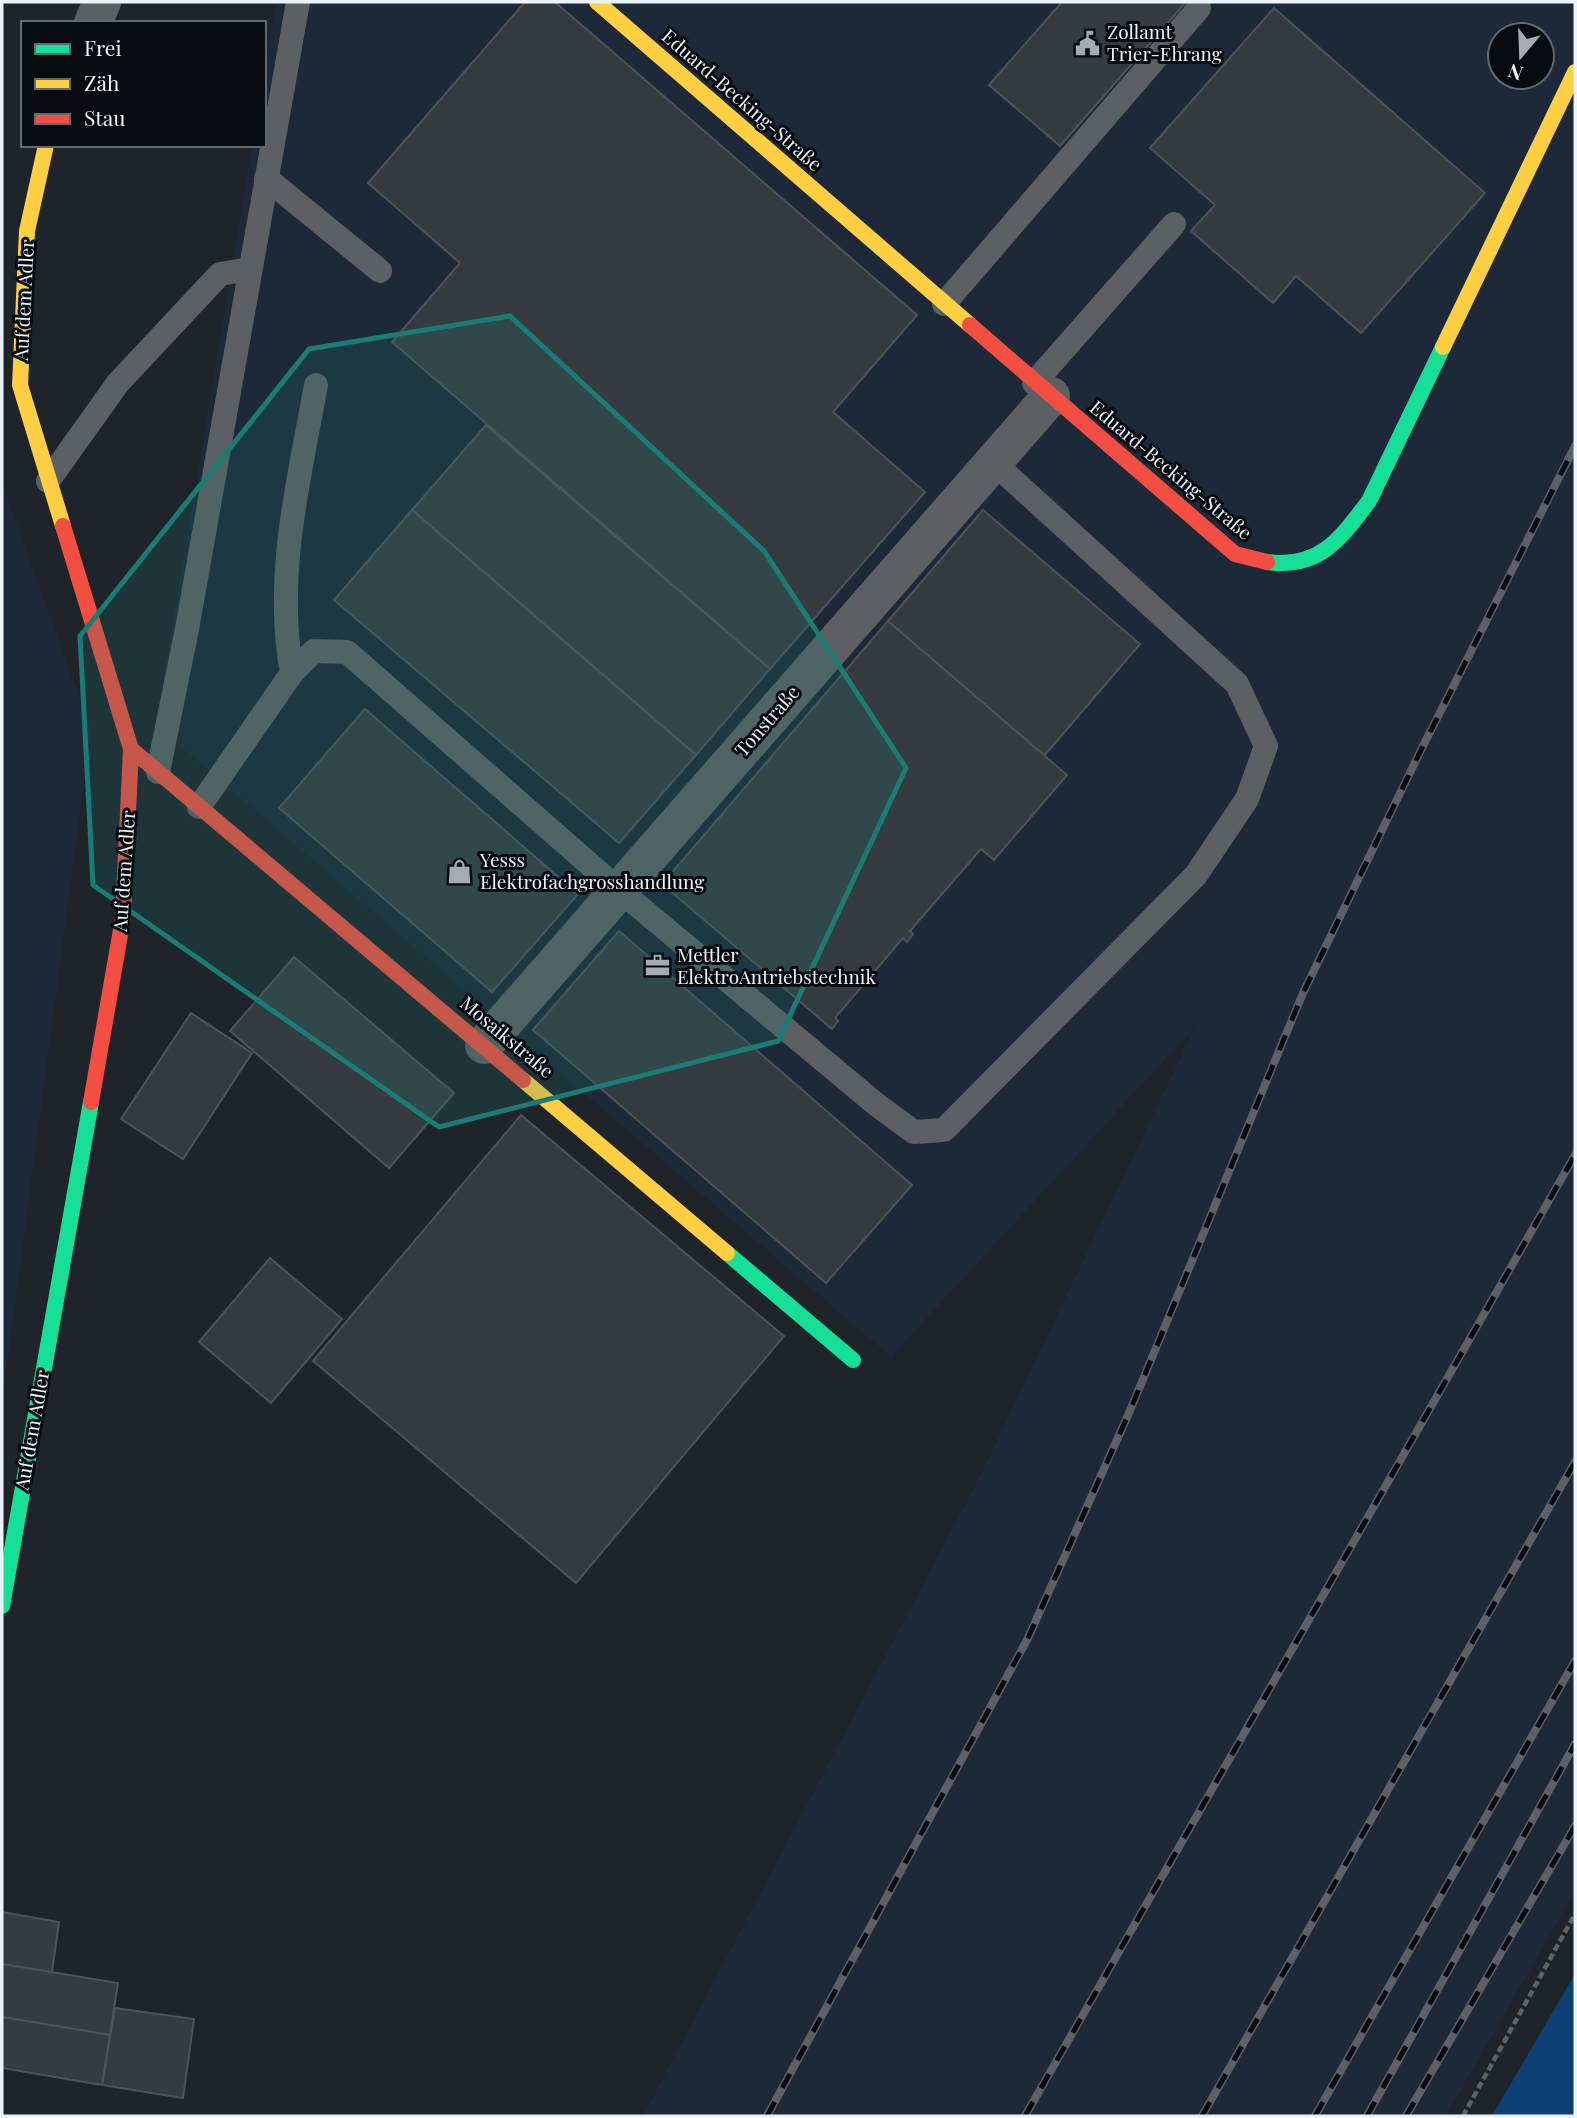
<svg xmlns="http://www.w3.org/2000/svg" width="1577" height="2118" viewBox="0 0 1577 2118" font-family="'Playfair Display',serif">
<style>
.built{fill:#1d2938;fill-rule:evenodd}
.green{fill:#0d4076}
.building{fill:#363b40;stroke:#4e5358;stroke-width:2}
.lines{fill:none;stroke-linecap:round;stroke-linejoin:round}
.path{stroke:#5f6366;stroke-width:4.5;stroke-dasharray:7 3.5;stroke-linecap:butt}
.lane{stroke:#5d6062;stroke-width:24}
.street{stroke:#5d6062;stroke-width:38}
.fast{stroke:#16e098;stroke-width:16}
.slow{stroke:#ffcf43;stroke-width:16}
.jam{stroke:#f24e42;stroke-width:16}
.rail-casing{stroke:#5d6065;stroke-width:8}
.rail{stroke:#080c11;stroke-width:5;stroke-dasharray:16;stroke-linecap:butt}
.marked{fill:#1a7c75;fill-opacity:0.2;stroke:#1a7c75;stroke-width:5;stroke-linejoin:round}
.labels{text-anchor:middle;stroke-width:6;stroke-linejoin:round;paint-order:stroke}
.poi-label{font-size:19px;fill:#edf3fb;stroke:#080c11;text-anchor:start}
.street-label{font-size:19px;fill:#edf3fb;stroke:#080c11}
</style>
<rect width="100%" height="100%" fill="#1e242a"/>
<g class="built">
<path d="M276,2H1575V1891L1446,2116H643L980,1476L1195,1027L891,1357L156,725L252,145H264V72ZM1500,35H1542V77H1500Z"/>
<path d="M2,483L91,730L2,1403Z"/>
</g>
<path class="green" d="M1575,1974V2116H1492Z"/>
<g class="building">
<path d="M525,2H555L917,315L833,412L925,492L770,669L392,342L460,263L368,183Z"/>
<path d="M1062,2H1186L1060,146L989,85Z"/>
<path d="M1274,8L1485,193L1361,333L1296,276L1273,303L1191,231L1215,205L1150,148Z"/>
<path d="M486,425L770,669L696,755L412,510Z"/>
<path d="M412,510L696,755L619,843L334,600Z"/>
<path d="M983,510L1140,644L1044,756L888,621Z"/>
<path d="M888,621L1067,775L994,860L981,849L910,931L913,934L907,942L903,938L835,1018L838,1021L832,1029L662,884Z"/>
<path d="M365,709L578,894L492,992L279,808Z"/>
<path d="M619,931L912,1185L826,1283L533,1030Z"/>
<path d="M294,957L454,1093L389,1168L230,1031Z"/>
<path d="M191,1013L252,1053L183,1159L121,1119Z"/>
<path d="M521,1115L784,1336L576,1583L313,1361Z"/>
<path d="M270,1258L342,1319L271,1403L199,1342Z"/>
<path d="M2,1912L59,1922L52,1972L2,1964Z"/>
<path d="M2,1964L118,1983L110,2035L2,2017Z"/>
<path d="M115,2008L194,2019L183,2098L102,2085Z"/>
<path d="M2,2017L110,2035L102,2085L2,2068Z"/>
</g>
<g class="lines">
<path class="path" d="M1463,2116L1575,1914"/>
<g class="lane">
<path d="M266,178L380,271"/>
<path d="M944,304L1199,8"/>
<path d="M1034,383L1174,224"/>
<path d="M48,481L118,383L220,274L250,269"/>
<path d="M292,673C274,576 299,480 316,385"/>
<path d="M158,772L187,629L298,2"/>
<path d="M199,807L292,673L314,651L347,652L619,890L877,1105L914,1132L944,1130L1196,875L1247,799L1266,746L1237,684L993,462"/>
</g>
<g class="street">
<path d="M93,23L102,2"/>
<path d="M484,1045L1051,396"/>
</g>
<g class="fast">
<path d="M1267,562C1320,569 1340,539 1369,501L1443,347"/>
<path d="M727,1253L853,1360"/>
<path d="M2,1606L91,1102"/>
</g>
<g class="slow">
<path d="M597,2L970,325"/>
<path d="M46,145L27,231L20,385L63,526"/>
<path d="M1443,347L1575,72"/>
<path d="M523,1080L727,1253"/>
</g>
<g class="jam">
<path d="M970,325L1235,554L1267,562"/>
<path d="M63,526L131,749L123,918L91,1102"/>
<path d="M131,749L523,1080"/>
</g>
<defs>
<g id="rail">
<path d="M767,2116L1028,1638L1129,1413L1303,993L1421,750L1575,446"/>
<path d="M1025,2116L1575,1155"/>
<path d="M1202,2116L1575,1462"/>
<path d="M1315,2116L1575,1661"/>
<path d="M1367,2116L1575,1744"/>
<path d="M1406,2116L1575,1826"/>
</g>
</defs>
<use href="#rail" class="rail-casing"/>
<use href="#rail" class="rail"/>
</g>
<path class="marked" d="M510,316L764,551L906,768L778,1041L439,1127L93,885L80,636L309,349Z"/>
<defs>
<symbol id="civic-bare" viewBox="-9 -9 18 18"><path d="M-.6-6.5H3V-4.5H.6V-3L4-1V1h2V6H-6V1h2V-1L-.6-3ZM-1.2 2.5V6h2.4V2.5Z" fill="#a5abb2" stroke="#080c11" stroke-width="2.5" paint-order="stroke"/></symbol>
<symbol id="shop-bare" viewBox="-9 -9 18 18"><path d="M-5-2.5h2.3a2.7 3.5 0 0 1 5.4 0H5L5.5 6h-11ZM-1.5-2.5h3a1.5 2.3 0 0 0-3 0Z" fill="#a5abb2" stroke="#080c11" stroke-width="2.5" paint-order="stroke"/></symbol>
<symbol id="office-bare" viewBox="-9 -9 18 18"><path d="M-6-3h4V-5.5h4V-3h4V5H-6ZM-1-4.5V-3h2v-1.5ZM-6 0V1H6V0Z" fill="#a5abb2" stroke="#080c11" stroke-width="2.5" paint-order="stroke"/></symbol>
</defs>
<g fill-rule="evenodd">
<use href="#civic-bare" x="1070" y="26" width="35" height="35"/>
<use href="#shop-bare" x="442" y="854" width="35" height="35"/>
<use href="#office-bare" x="640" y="948" width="35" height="35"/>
</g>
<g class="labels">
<g class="poi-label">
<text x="1107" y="39">Zollamt<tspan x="1107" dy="22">Trier-Ehrang</tspan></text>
<text x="480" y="867">Yesss<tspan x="480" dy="22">Elektrofachgrosshandlung</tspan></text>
<text x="677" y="962">Mettler<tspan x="677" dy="22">ElektroAntriebstechnik</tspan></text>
</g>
<g class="street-label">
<text transform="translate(742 100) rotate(41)" y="7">Eduard-Becking-Straße</text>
<text transform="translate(24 300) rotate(-87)" y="7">Auf dem Adler</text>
<text transform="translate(1171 470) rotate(40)" y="7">Eduard-Becking-Straße</text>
<text transform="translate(767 721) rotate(-49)" y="7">Tonstraße</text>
<text transform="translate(124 871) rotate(-86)" y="7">Auf dem Adler</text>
<text transform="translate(507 1037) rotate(40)" y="7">Mosaikstraße</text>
<text transform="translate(32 1430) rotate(-80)" y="7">Auf dem Adler</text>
</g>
</g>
<rect width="1577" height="2118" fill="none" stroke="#edf3fb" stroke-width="7"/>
<rect x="21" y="21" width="245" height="126" fill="#080c11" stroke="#64686f" stroke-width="2"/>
<rect x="35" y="44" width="35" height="10" fill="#16e098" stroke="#64686f" stroke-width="2"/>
<text x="84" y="56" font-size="21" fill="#edf3fb">Frei</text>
<rect x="35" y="79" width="35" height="10" fill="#ffcf43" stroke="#64686f" stroke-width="2"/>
<text x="84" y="91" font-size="21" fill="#edf3fb">Zäh</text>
<rect x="35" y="114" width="35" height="10" fill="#f24e42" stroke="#64686f" stroke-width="2"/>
<text x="84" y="126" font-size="21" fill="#edf3fb">Stau</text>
<g transform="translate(1521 56) rotate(199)"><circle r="33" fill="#080c11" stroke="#64686f" stroke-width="2"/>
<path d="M0-5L12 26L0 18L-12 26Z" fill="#a5abb2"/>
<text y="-10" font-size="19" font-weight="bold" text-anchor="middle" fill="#edf3fb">N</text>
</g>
</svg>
